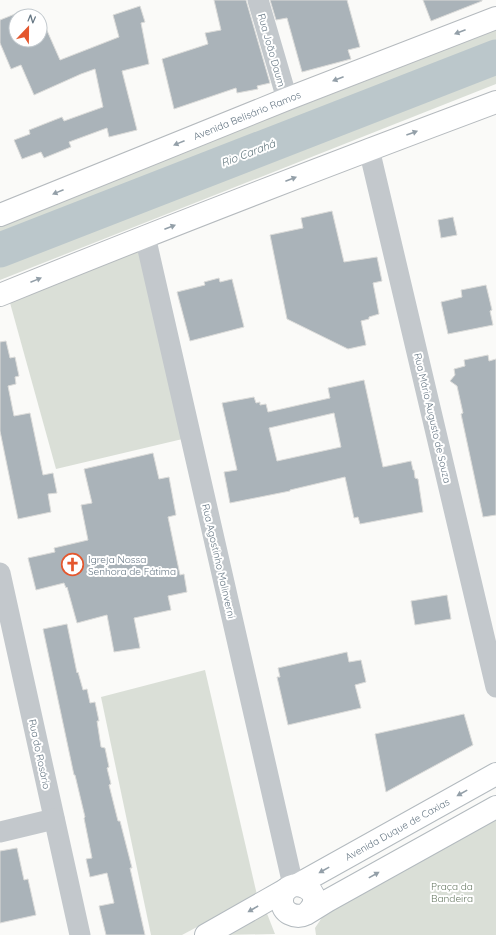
<svg xmlns="http://www.w3.org/2000/svg" width="496" height="935" viewBox="0 0 496 935" font-family="Quicksand,sans-serif">
<style>
.green{fill:#dadfd7}
.lines{fill:none;stroke-linecap:round;stroke-linejoin:round}
.river{stroke:#bbc7cb;stroke-width:35}
.building{fill:#aab3b9;stroke:#dcdcda;fill-rule:evenodd}
.secondary-casing{stroke:#b3babf;stroke-width:24}
.primary-casing{stroke:#b5babe;stroke-width:24}
.minor{stroke:#c3c8cc;stroke-width:21}
.secondary{stroke:#fff;stroke-width:22}
.primary{stroke:#fff;stroke-width:22}
.oneway{fill:#939fa8}
.labels{text-anchor:middle;stroke-width:4;stroke-linejoin:round;paint-order:stroke}
.street-label{font-size:10px;fill:#657683;stroke:#fff}
.poi-label{font-size:10px;fill:#657683;stroke:#fff;text-anchor:start}
.park-label{font-size:10px;fill:#687a64;stroke:#fff}
.water-label{font-size:11px;font-style:italic;fill:#60757c;stroke:#fff}
</style>
<rect width="100%" height="100%" fill="#fafaf8"/>
<g class="green">
<path d="M496,30V84L0,280V226L188,150Z"/>
<path d="M145,236L191,437L56,469L7,292Z"/>
<path d="M205,670L257,895L182,935H151L101,697Z"/>
<path d="M496,818V935H316L315,928L323,916Z"/>
<path d="M266,911L275,934L222,935Z"/>
</g>
<g class="lines">
<path class="river" d="M0,250L496,57"/>
</g>
<g class="building">
<path d="M214,0H246L270,83L257,86L258,89L237,93L236,88L174,109L162,59L208,44L205,33L221,30Z"/>
<path d="M270,0H347L360,47L348,50L351,59L302,72L287,18L276,20Z"/>
<path d="M423,0H482V1L431,21Z"/>
<path d="M140,6L145,22L141,23L149,64L122,71L137,130L109,137L107,128L69,142L71,147L44,158L41,152L22,159L14,140L30,134L29,130L62,117L64,121L103,107L95,69L81,74L34,95L21,65L11,69L0,43V20L25,10L27,16H16V40H40V27L45,26L60,60L119,37L113,15Z"/>
<path d="M332,211L344,262L377,257L382,281L373,283L379,314L369,317V319L361,321L366,345L348,349L287,319L270,235L303,228L301,218Z"/>
<path d="M453,217L457,235L441,238L438,220Z"/>
<path d="M219,278L220,282L232,279L244,327L190,341L177,292L205,285L204,282Z"/>
<path d="M486,285L492,310L490,311L493,325L448,334L441,302L462,297L461,290Z"/>
<path d="M6,341L10,358L15,357L19,376L15,377L16,384L8,386L14,416L30,413L43,475L53,473L57,493L48,494L51,512L18,519L0,431V342Z"/>
<path d="M488,355L489,361L496,359V515L483,517L461,414L463,413L457,386L450,381L455,375L454,369L465,366L464,360Z"/>
<path d="M364,380L383,467L411,461L413,470H414L415,478L418,479L423,512L360,524L358,517L354,518L345,477L290,490V491L230,503L224,472L237,470L222,403L254,397L256,403L260,402V405L266,404L268,412L330,398L328,388ZM334,413L341,447L277,461L269,428Z"/>
<path d="M153,453L159,479L169,477L176,515L168,517L180,575L184,574L187,592L168,596L171,610L134,618L140,648L114,652L107,615L77,623L67,587L66,588L64,583L36,590L28,558L55,552L54,548L88,540L81,505L92,503L84,469Z"/>
<path d="M447,595L451,619L415,625L411,601Z"/>
<path d="M67,624L77,673L78,672L83,690L87,689L90,703L95,702L99,721H97L101,747L105,748L109,767L107,768L111,784L109,785L118,821H120L132,868H130L145,935H106L99,906L114,903L107,873L90,877L86,859L92,858L84,818L85,817L75,775H74L43,629Z"/>
<path d="M347,652L349,662L361,660L366,682L355,685L361,708L288,725L277,677H280L278,668Z"/>
<path d="M464,714L473,745L386,792L375,734Z"/>
<path d="M17,848L24,880L28,879L36,915L0,923V851Z"/>
</g>
<g class="lines">
<defs>
<g id="secondary">
<path d="M297,885L496,774"/>
<path d="M306,914C333,890 284,871 282,900C281,913 296,919 306,914L327,901L496,807"/>
<path d="M206,935L287,889"/>
</g>
<g id="primary">
<path d="M0,215L287,99L496,18"/>
<path d="M0,295C164,228 330,164 496,102"/>
</g>
</defs>
<use href="#secondary" class="secondary-casing"/>
<use href="#primary" class="primary-casing"/>
<g class="minor">
<path d="M258,0L287,99"/>
<path d="M369,149L496,687"/>
<path d="M145,236L293,885"/>
<path d="M0,573L80,935"/>
<path d="M0,832L54,819"/>
</g>
<use href="#secondary" class="secondary"/>
<use href="#primary" class="primary"/>
</g>
<defs><path id="oneway-solid" d="M-6-.8H1V-3.2L6.5 0L1 3.2V.8H-6Z"/></defs>
<g class="oneway">
<use href="#oneway-solid" transform="translate(460 32) rotate(159)"/>
<use href="#oneway-solid" transform="translate(338 79) rotate(159)"/>
<use href="#oneway-solid" transform="translate(412 133) rotate(-20)"/>
<use href="#oneway-solid" transform="translate(179 143) rotate(158)"/>
<use href="#oneway-solid" transform="translate(291 179) rotate(-21)"/>
<use href="#oneway-solid" transform="translate(58 192) rotate(158)"/>
<use href="#oneway-solid" transform="translate(170 227) rotate(-21)"/>
<use href="#oneway-solid" transform="translate(36 280) rotate(-22)"/>
<use href="#oneway-solid" transform="translate(462 793) rotate(151)"/>
<use href="#oneway-solid" transform="translate(324 870) rotate(151)"/>
<use href="#oneway-solid" transform="translate(374 875) rotate(-29)"/>
<use href="#oneway-solid" transform="translate(253 909) rotate(150)"/>
</g>
<defs>
<symbol id="church-ring" viewBox="-11 -11 22 22"><circle r="9.5" fill="#fff" stroke="#e4572e" stroke-width="1.5"/><path d="M-1.2-6h2.4v3.5h3.3v2.4h-3.3V6h-2.4V-.1h-3.3v-2.4h3.3Z" fill="#e4572e"/></symbol>
</defs>
<g fill-rule="evenodd">
<use href="#church-ring" x="60" y="552" width="25" height="25"/>
</g>
<g class="labels">
<g class="street-label">
<text transform="translate(272 50) rotate(74)" y="4">Rua João Daum</text>
<text transform="translate(247 115) rotate(-22)" y="4">Avenida Belisário Ramos</text>
<text transform="translate(433 418) rotate(77)" y="4">Rua Mário Augusto de Souza</text>
<text transform="translate(219 561) rotate(77)" y="4">Rua Agostinho Malinverni</text>
<text transform="translate(40 754) rotate(78)" y="4">Rua do Rosário</text>
<text transform="translate(397 829) rotate(-29)" y="4">Avenida Duque de Caxias</text>
</g>
<g class="poi-label">
<text x="88" y="563">Igreja Nossa<tspan x="88" dy="12">Senhora de Fátima</tspan></text>
</g>
<g class="park-label">
<text x="452" y="890">Praça da<tspan x="452" dy="12">Bandeira</tspan></text>
</g>
<g class="water-label">
<text transform="translate(248 153) rotate(-21)" y="4">Rio Carahá</text>
</g>
</g>
<g transform="translate(28 28) rotate(22)"><circle r="19" fill="#ffffff" stroke="#c1c8cd"/>
<path d="M0-3L7 15L0 10L-7 15Z" fill="#e4572e"/>
<text y="-6" font-size="11" font-weight="bold" text-anchor="middle" fill="#657683">N</text>
</g>
</svg>
